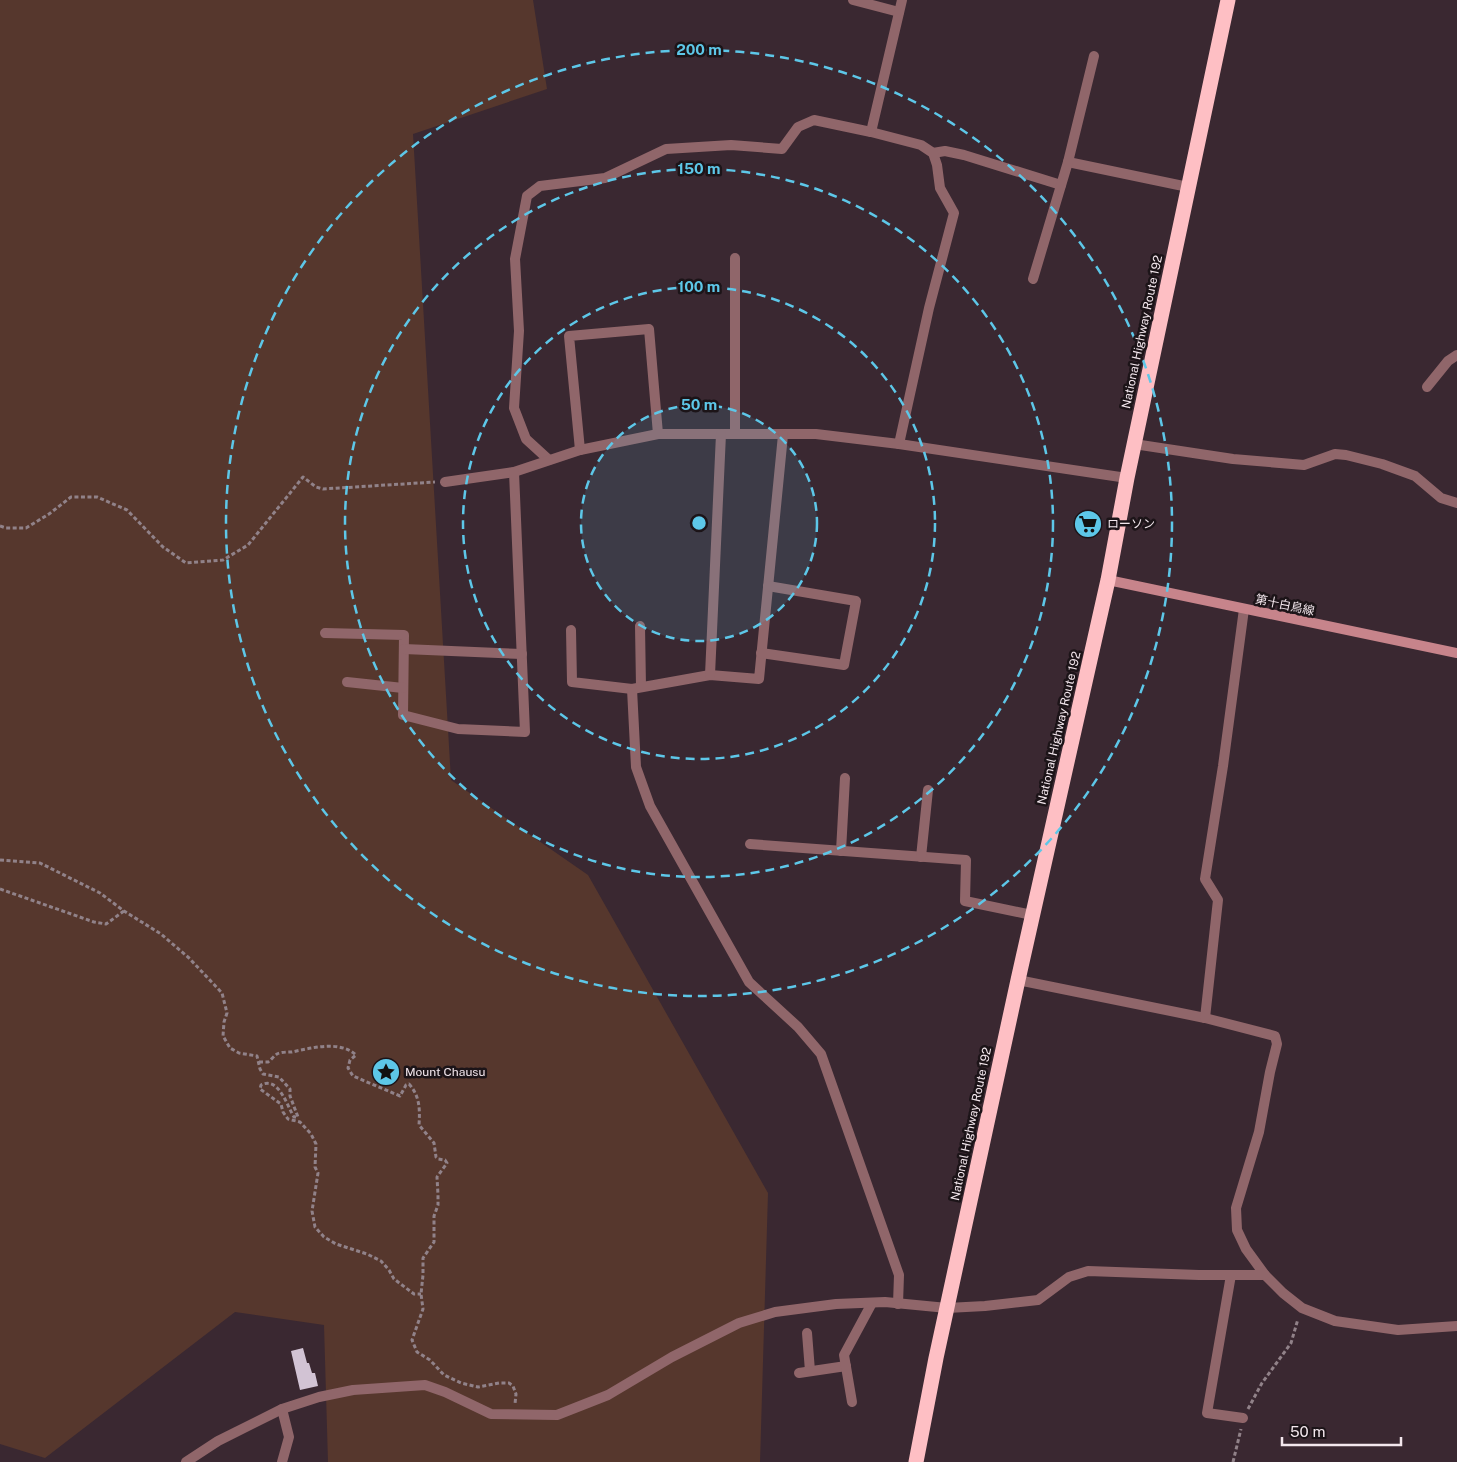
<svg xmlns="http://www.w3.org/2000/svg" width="1457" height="1462" viewBox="0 0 1457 1462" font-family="'Public Sans','Noto Sans JP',sans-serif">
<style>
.green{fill:#56372d}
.building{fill:#d2c3d4}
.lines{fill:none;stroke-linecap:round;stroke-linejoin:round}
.path{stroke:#918289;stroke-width:3;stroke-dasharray:4 2.5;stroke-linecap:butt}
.street{stroke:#90666a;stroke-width:10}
.secondary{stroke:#c7848b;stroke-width:10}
.highway{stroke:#febfc4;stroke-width:15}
.ring{fill:none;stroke:#5dc7e8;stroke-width:2.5;stroke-dasharray:9 6}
.labels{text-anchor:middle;stroke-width:5;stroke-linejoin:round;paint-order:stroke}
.street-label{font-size:12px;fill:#f3e7ed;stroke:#1c1418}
.poi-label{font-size:12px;fill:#f3e7ed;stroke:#1c1418;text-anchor:start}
.centre{fill:#5dc7e8;stroke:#1c1418;stroke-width:2.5}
.ring-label{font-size:15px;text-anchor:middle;font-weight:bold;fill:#5dc7e8;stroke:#1c1418;stroke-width:5;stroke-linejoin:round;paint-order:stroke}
</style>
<rect width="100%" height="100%" fill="#3a2831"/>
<path class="green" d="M0,0H533L547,89L413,134L451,780L588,875L768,1193L760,1462H328L324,1325L235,1312L45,1458L0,1444Z"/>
<path class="building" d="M303,1348L307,1363H309L312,1373H315L318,1386L300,1390L291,1351Z"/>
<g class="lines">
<g class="path">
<path d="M0,526L6,528H26L49,514L71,497H97L127,510L163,547L186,563L223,560L248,545L303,477L316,487L323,489L435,482"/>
<path d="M0,860L40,863L100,893L124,911L161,934L189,958L222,993L227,1013L224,1022L223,1036L230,1048L239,1053L257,1056L260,1069L263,1074L279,1077L290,1089V1096L298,1117H294C287,1106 279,1076 261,1085L260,1089L281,1104L283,1112L288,1119L300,1122L311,1134L316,1144L315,1167L318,1173L312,1211L315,1227L324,1237L336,1244L367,1254L381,1261L389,1270L394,1279L414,1294H421"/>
<path d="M0,889L94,922L106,924L124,911"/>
<path d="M259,1062H268C271,1060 274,1056 277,1054C281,1052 287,1052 292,1052C311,1048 340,1040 356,1055L350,1060L348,1068L353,1076L400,1096L406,1085L409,1084C420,1096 420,1110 419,1125L434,1143L436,1157L438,1159L445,1160L447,1163L437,1177L438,1195V1205L434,1216V1242L423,1258V1275L421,1294L423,1309L412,1340L417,1352L430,1360L444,1375L461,1383L478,1387L499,1383H509L513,1386L516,1394L515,1404"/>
<path d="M1248,1409L1262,1383L1291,1343L1298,1319"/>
<path d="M1233,1462L1241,1429"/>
</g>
<g class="street">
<path d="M853,0L899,12"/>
<path d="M933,153L945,151L964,155L1061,185"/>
<path d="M1068,162L1188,187"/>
<path d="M1033,279L1068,162L1094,56"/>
<path d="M1427,387L1448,361L1457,355"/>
<path d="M735,434V258"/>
<path d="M899,444L929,308L954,213L940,188L937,165L933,153L921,145L871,132L902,0"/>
<path d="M1134,444L1233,459L1304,465L1335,454L1346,455L1382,464L1415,476L1441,498L1457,503"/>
<path d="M580,450L569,336L649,329L658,434"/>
<path d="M549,460L526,439L514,408L519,331L515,259L527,196L540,186L605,178L666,149L731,145L782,149L798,127L814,120L871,132"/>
<path d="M445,482L514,472L580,450L658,434H816L899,444L1127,478"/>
<path d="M640,626L641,687"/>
<path d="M571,630L572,682L632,689L710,675L759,679L783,435"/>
<path d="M325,633L404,635L403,715L458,729L525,732L514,472"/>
<path d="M404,649L522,654"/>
<path d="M761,653L844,665L856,601L768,586"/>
<path d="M710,675L721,434"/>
<path d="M347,682L403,688"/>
<path d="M632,689L636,767L650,806L749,982L798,1027L821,1054L899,1275L898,1304"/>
<path d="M750,844L966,860L965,901L1032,915"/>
<path d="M841,851L845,778"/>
<path d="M921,857L928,790"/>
<path d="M1018,980L1205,1018L1275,1036L1277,1044L1270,1072L1259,1132L1236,1208L1237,1230L1246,1249L1265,1275L1283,1293L1302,1308L1335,1321L1398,1330L1457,1326"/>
<path d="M1205,1018L1218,900L1205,879L1223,766L1244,609"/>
<path d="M1231,1275L1207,1413L1243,1418"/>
<path d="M807,1333L810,1371"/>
<path d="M799,1373L846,1366"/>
<path d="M852,1402L844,1355L872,1303"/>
<path d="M186,1462L218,1441L282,1409L319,1397L353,1390L425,1385L445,1392L491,1414L557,1415L608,1395L672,1357L739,1323L775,1312L836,1304L885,1302L947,1308L985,1306L1038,1300L1069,1277L1088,1271L1199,1275H1265"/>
<path d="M282,1462L289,1437L282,1409"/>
</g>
<path class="secondary" d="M1108,580L1457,653"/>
<path class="highway" d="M916,1462L936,1358L1018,980L1108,580L1127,478L1228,0"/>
</g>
<circle cx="699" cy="523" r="118" fill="#5dc7e8" fill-opacity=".12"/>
<g class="ring">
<circle cx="699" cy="523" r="118"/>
<circle cx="699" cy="523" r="236"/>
<circle cx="699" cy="523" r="354"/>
<circle cx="699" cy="523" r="473"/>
</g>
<defs>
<symbol id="supermarket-disc" viewBox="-11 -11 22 22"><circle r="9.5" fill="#5dc7e8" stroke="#1c1418"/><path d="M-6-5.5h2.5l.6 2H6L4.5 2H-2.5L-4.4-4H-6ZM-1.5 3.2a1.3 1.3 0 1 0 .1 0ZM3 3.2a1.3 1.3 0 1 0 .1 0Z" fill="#111"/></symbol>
<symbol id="sight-disc" viewBox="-11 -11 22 22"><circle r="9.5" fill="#5dc7e8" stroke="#1c1418"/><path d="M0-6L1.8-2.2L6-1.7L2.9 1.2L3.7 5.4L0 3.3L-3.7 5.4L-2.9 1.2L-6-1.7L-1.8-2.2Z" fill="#111"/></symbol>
</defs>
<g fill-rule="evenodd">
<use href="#supermarket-disc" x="1072" y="508" width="32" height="32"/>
<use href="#sight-disc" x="370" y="1056" width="32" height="32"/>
</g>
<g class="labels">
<g class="street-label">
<text transform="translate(1142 332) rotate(-78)" y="4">National Highway Route 192</text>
<text transform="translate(1285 605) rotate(12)" y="4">第十白鳥線</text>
<text transform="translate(1059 728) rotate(-77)" y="4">National Highway Route 192</text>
<text transform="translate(971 1124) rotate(-78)" y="4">National Highway Route 192</text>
</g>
<g class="poi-label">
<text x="1107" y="528">ローソン</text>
<text x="405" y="1076">Mount Chausu</text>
</g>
</g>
<circle cx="699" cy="523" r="8" class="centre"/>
<g class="ring-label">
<text x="699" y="55">200 m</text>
<text x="699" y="174">150 m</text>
<text x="699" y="292">100 m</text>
<text x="699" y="410">50 m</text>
</g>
<path d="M1282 1437v8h119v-8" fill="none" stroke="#f3e7ed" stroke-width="2.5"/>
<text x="1290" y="1437" font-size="15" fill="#f3e7ed" stroke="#1c1418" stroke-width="4" paint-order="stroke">50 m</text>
</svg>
